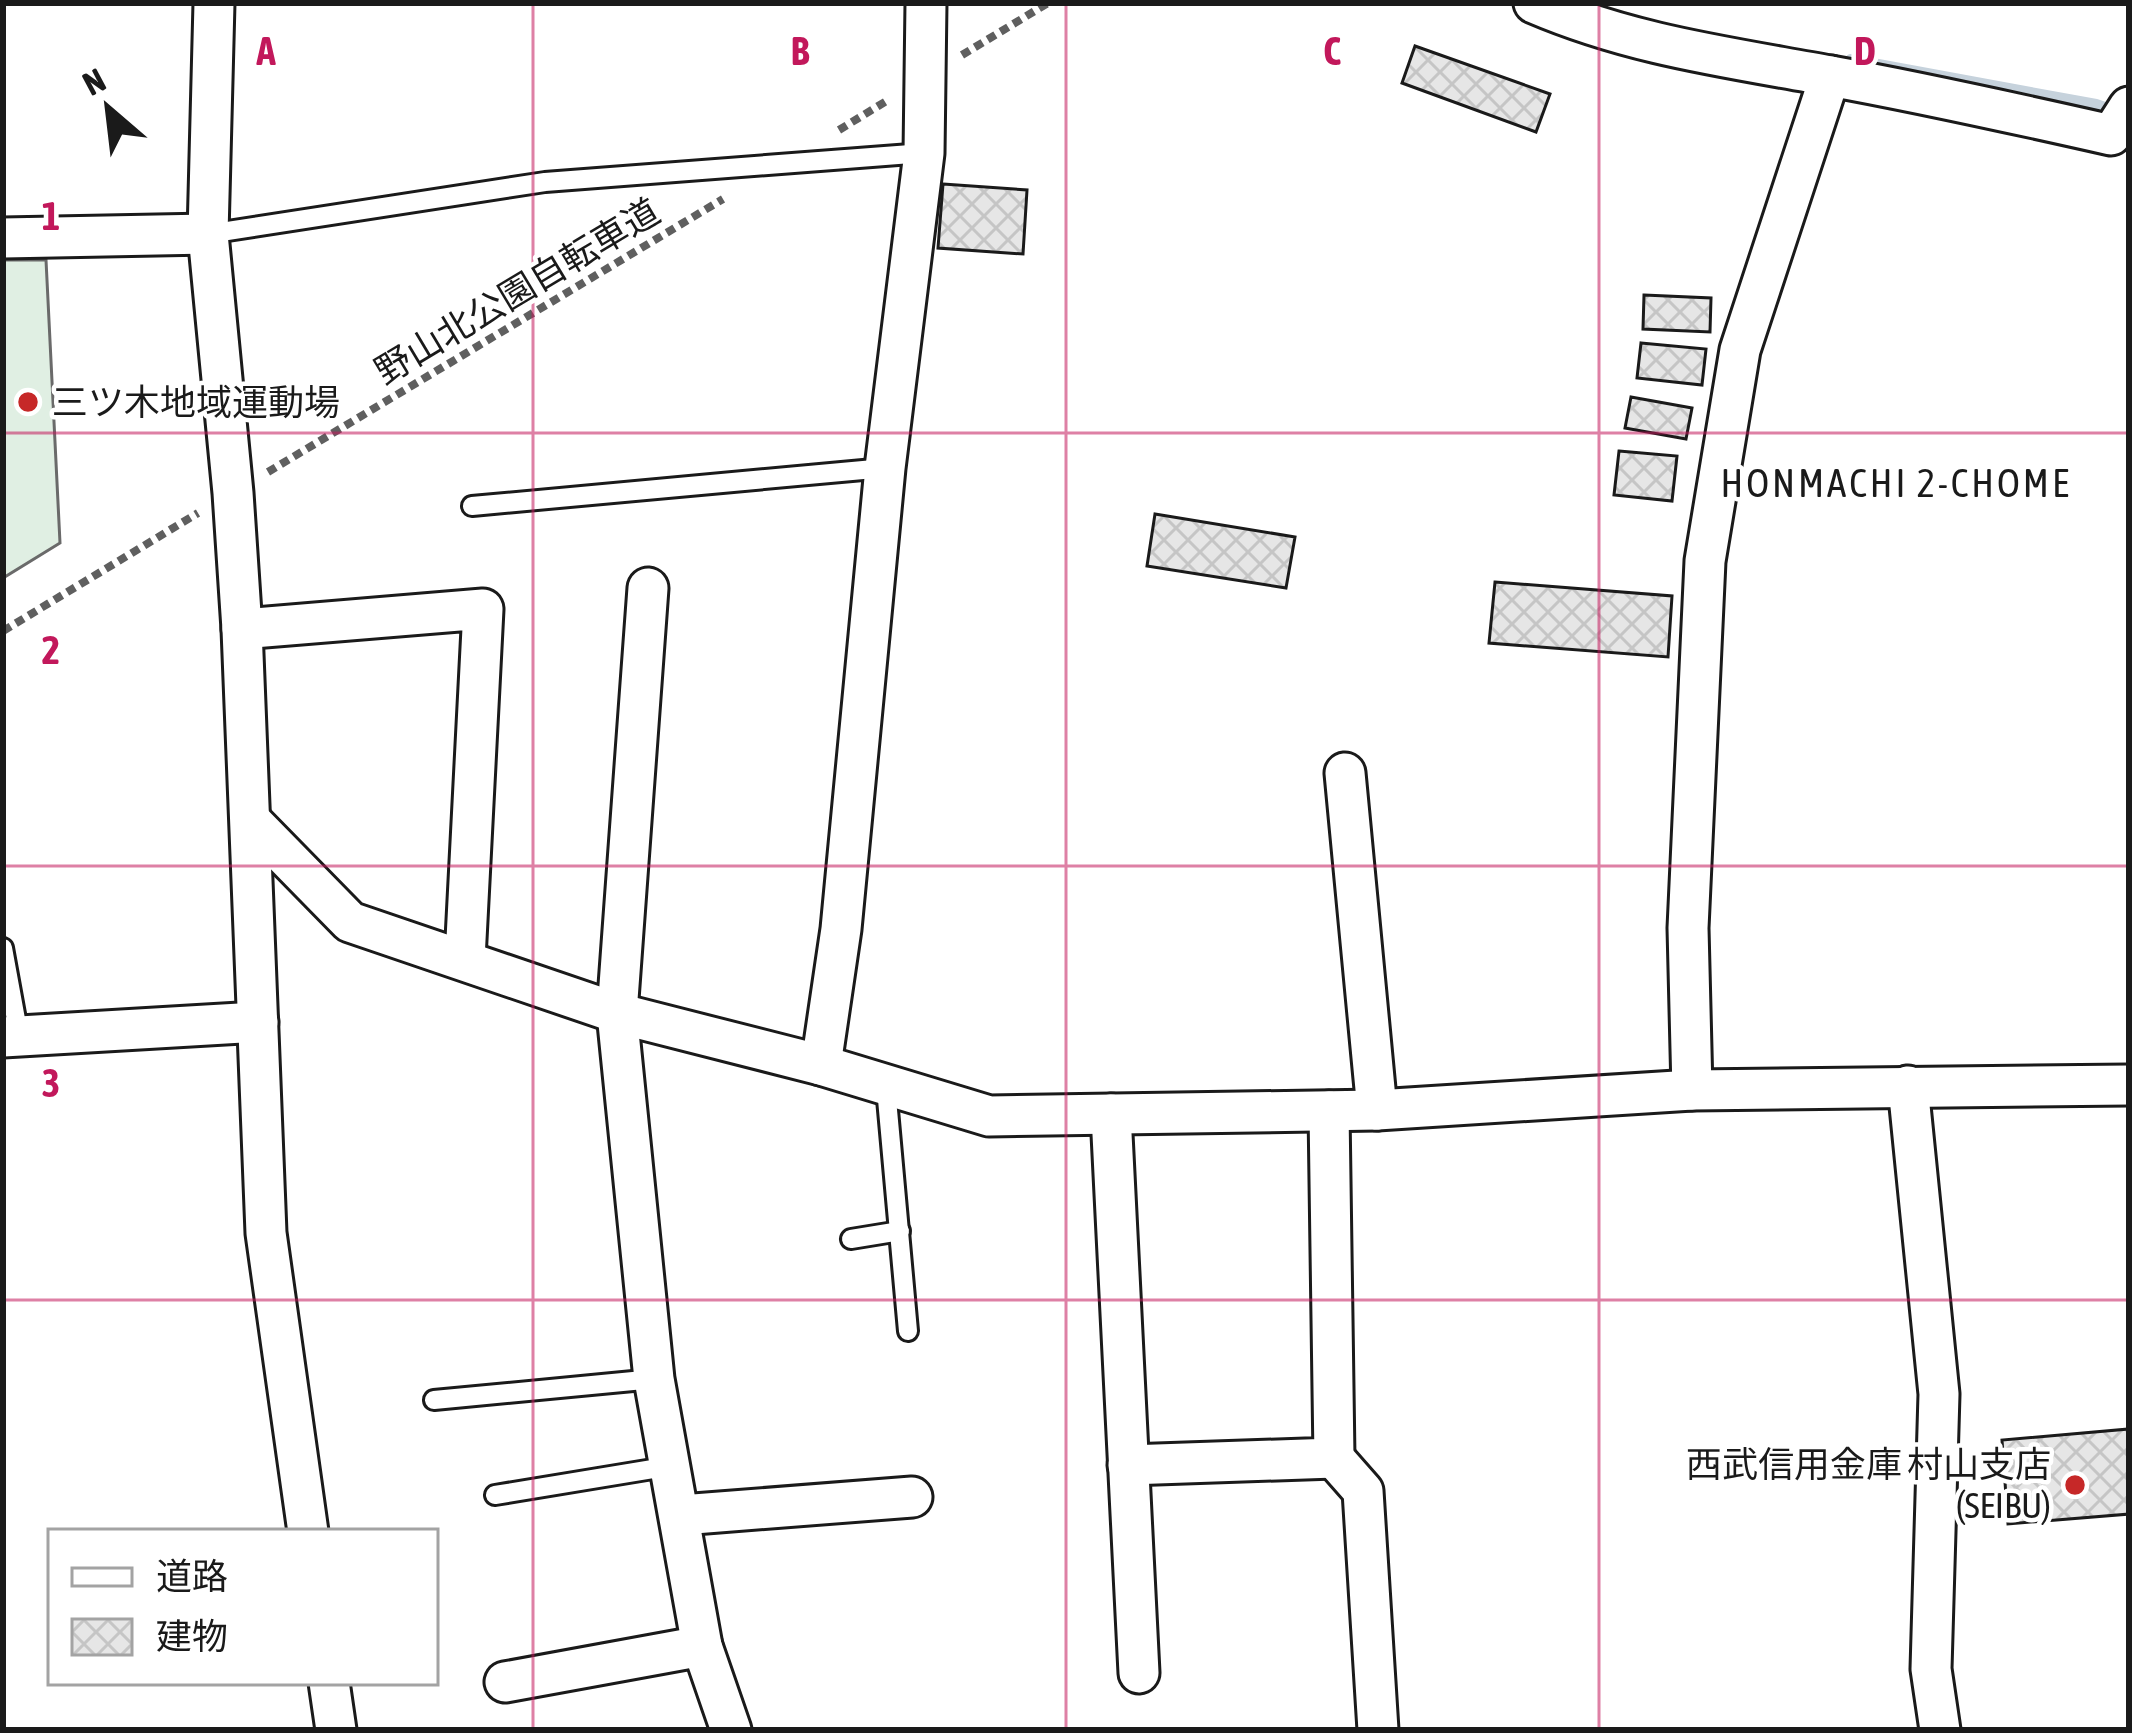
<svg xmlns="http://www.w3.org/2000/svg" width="2132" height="1733" viewBox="0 0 2132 1733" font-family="'Asap Condensed','Noto Sans JP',sans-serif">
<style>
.grass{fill:#e0efe3;stroke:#6a6a6a;stroke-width:3}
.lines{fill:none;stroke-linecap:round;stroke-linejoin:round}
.stream{stroke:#c6d2dc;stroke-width:12}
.building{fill:url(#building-cross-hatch);stroke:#1a1a1a;stroke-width:3}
.service-casing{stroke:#1a1a1a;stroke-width:24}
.minor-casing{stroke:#1a1a1a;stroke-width:45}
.path{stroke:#5f5f5f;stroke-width:8;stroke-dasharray:9 6;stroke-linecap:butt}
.service{stroke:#fff;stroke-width:18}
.minor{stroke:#fff;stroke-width:39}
.grid{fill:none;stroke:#c2185b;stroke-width:3;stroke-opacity:0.55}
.poi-dot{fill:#c62828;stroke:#fff;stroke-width:4.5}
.labels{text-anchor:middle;stroke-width:9;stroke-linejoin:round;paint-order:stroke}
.street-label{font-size:36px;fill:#1a1a1a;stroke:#fff}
.poi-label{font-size:36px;fill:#1a1a1a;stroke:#fff;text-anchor:start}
.neighbourhood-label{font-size:39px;letter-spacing:3px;fill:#1a1a1a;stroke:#fff}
.grid-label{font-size:39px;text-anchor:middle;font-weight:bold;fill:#c2185b;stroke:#fff;stroke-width:9;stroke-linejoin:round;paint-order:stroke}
</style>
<defs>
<pattern id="building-cross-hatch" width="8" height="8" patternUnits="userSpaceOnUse" patternTransform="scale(3)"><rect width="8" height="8" fill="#e6e6e6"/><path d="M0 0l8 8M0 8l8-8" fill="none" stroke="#c5c5c5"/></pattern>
</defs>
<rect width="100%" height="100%" fill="#fff"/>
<path class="grass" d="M3,260H46L60,543L3,578Z"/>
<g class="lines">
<path class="stream" d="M1851,60L2096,105L2119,113"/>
</g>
<g class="building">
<path d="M1415,46L1550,94L1536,132L1402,83Z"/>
<path d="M943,184L1027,190L1023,254L938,248Z"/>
<path d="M1644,295L1711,298L1710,332L1643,329Z"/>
<path d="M1641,343L1706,349L1702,385L1637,378Z"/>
<path d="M1631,397L1692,408L1686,439L1625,428Z"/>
<path d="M1619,451L1677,456L1672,501L1614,495Z"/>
<path d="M1155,514L1295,537L1286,588L1147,566Z"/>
<path d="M1495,582L1672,596L1668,657L1489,643Z"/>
<path d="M2129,1429V1514L2008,1524L2002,1440Z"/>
</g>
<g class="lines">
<defs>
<g id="service">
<path d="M208,234L545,182L924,153"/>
<path d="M472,506L885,468"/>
<path d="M3,948L19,1036"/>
<path d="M886,1088L908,1331"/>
<path d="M851,1239L900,1231"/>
<path d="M434,1400L654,1379"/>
<path d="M495,1495L671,1466"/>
</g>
<g id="minor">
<path d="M214,3L208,234L233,493L242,629L266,1233L308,1532"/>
<path d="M1534,3C1632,45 1727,57 1830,76C1924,93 2018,114 2111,135L2129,107"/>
<path d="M3,238L208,234"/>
<path d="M648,588L617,1013L654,1379L702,1646L731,1730"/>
<path d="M242,629L483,609L465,959"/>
<path d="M1345,773L1377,1110"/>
<path d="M252,822L350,922L617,1013L821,1065L989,1116L1377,1110L1692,1090L2129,1085"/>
<path d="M3,1037L258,1022"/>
<path d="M821,1065L841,929L885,468L924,153L926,3"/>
<path d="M1908,1086L1939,1394L1931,1669L1940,1730"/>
<path d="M1692,1090L1688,928L1705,561L1740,350L1830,76"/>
<path d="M1111,1114L1139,1673"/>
<path d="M1334,1458L1363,1491L1378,1730"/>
<path d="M1128,1465L1334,1458L1329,1111"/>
<path d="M681,1515L912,1497"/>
<path d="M329,1682L336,1730"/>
<path d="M505,1682L702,1646"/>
</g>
</defs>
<use href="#service" class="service-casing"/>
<use href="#minor" class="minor-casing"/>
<g class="path">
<path d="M962,55L1048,3"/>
<path d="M839,130L888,100"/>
<path d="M268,472L723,199"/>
<path d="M3,631L198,513"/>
</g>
<use href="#service" class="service"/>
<use href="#minor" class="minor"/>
</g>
<path class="grid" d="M533,3V1730M1066,3V1730M1599,3V1730M3,433H2129M3,866H2129M3,1300H2129"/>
<g class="poi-dot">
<circle cx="28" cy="402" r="12"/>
<circle cx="2075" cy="1485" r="12"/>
</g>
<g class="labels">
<g class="street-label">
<text transform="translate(517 291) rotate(-31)" y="13">野山北公園自転車道</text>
</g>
<g class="poi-label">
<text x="52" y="415">三ツ木地域運動場</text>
<text x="2051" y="1477" text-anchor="end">西武信用金庫 村山支店<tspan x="2051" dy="41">(SEIBU)</tspan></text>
</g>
<g class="neighbourhood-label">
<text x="1896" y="497">HONMACHI 2-CHOME</text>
</g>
</g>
<g class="grid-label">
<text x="266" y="65">A</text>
<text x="800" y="65">B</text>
<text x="1332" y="65">C</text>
<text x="1865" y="65">D</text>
<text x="51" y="230">1</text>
<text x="51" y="664">2</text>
<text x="51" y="1097">3</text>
</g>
<rect width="2132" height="1733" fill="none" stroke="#1a1a1a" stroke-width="12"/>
<rect x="48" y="1529" width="390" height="156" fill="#ffffff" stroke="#a3a3a3" stroke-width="3"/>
<rect x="72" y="1568" width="60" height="18" fill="#ffffff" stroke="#a3a3a3" stroke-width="3"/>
<text x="156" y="1589" font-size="36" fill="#1a1a1a">道路</text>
<rect x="72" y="1619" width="60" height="36" fill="url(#building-cross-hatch)" stroke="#a3a3a3" stroke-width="3"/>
<text x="156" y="1649" font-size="36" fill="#1a1a1a">建物</text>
<g transform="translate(108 108) rotate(332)" stroke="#ffffff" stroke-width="9" paint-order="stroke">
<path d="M0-9L21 45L0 30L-21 45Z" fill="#1a1a1a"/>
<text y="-18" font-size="33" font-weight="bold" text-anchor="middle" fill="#1a1a1a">N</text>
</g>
</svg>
